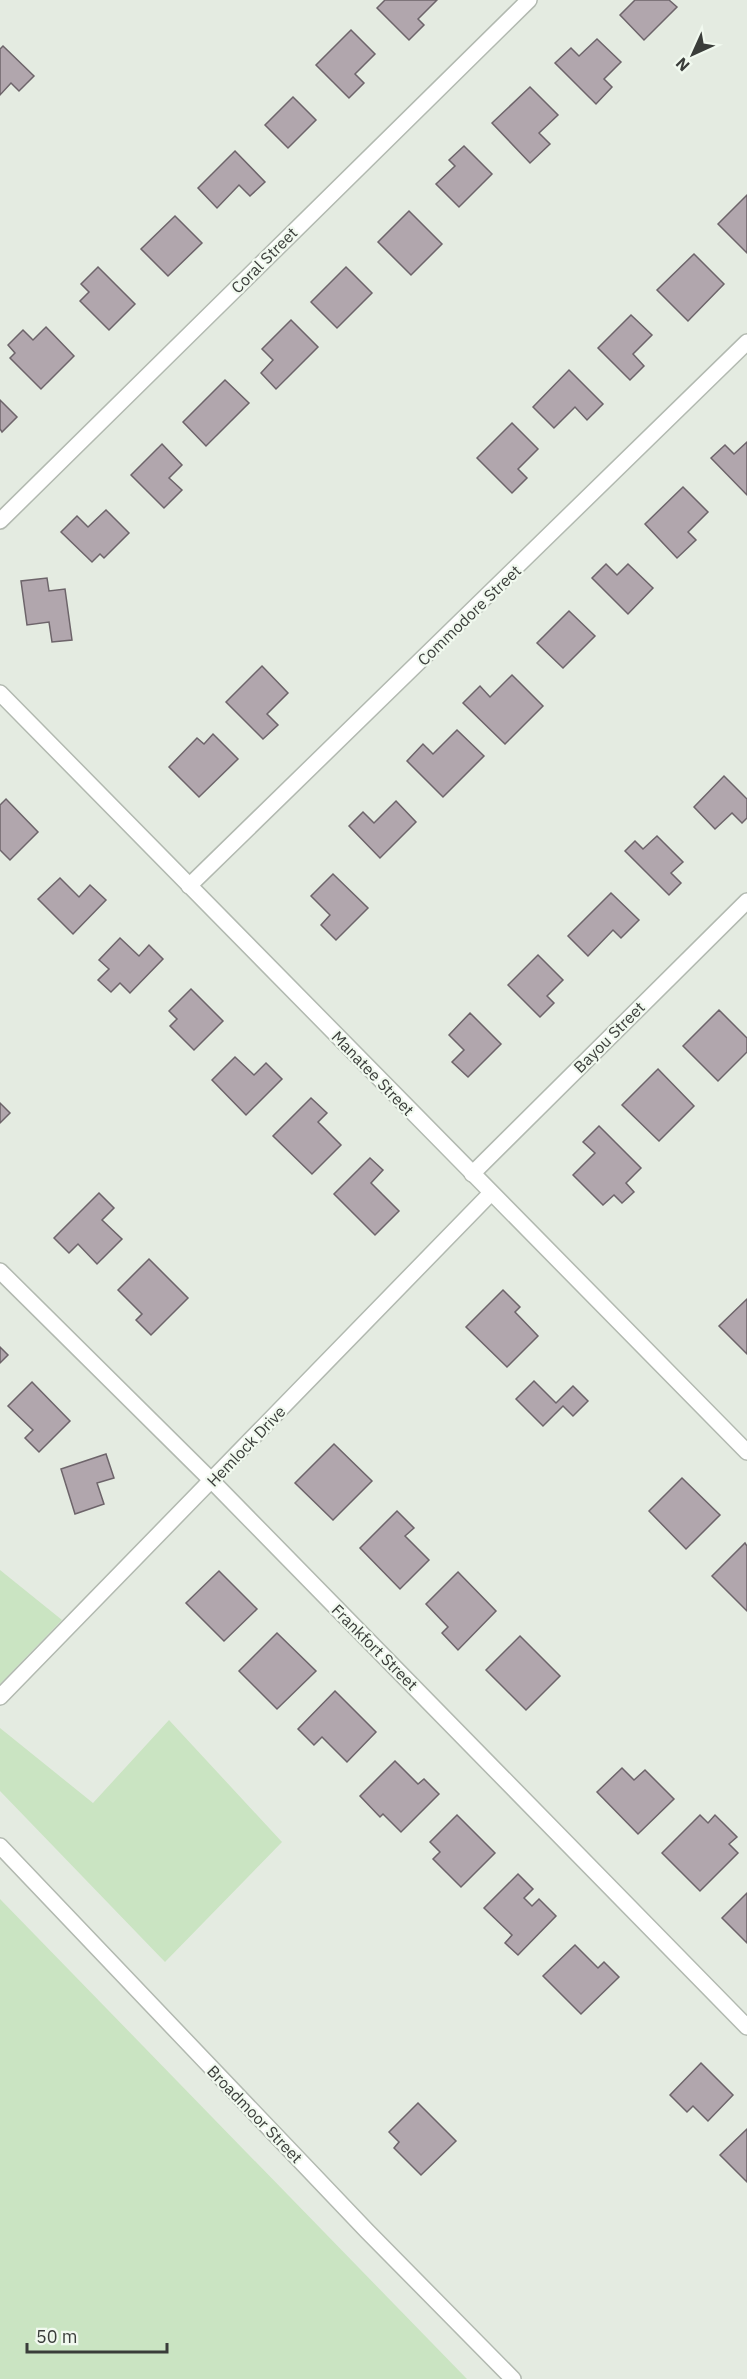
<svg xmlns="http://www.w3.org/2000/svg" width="747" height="2379" viewBox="0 0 747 2379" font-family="'IBM Plex Sans',sans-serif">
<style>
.green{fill:#cae4c2}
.building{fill:#b1a6ad;stroke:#6d646a;stroke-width:1.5}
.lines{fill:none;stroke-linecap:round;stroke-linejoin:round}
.street-casing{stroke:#b2b9b0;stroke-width:18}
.street{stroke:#fff;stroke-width:15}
.labels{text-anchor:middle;stroke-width:4.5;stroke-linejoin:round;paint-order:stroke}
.street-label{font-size:16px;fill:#3a3d3a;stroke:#f1f9ef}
</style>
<rect width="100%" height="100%" fill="#e4ebe1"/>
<g class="green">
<path d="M0,1570L62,1620L0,1684Z"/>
<path d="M169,1720L282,1842L165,1962L0,1791V1728L93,1803Z"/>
<path d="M0,1899L467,2379H0Z"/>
</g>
<g class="building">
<path d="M385,0H437L418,19L424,25L409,40L377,8Z"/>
<path d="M635,0H669L677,7L644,40L620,15Z"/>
<path d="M351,30L375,54L355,74L364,83L349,98L316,65Z"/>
<path d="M597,39L621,62L604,79L612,87L596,104L555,63L571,48L579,56Z"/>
<path d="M3,46L34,76L19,91L11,83L0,95V49Z"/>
<path d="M530,87L558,115L539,133L550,144L530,163L492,123Z"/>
<path d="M293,97L316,120L288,148L265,125Z"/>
<path d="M464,146L492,174L459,207L436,184L455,166L449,160Z"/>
<path d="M235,151L265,182L250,196L239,185L217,208L198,188Z"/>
<path d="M747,195V253L718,224Z"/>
<path d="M409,211L442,244L411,275L378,242Z"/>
<path d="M175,216L202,243L168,276L141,249Z"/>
<path d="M694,254L724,284L688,321L657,290Z"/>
<path d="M98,267L135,304L109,330L80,301L89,292L81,284Z"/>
<path d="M346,267L372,293L337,328L311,302Z"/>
<path d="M631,315L652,335L633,354L644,366L630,380L598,348Z"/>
<path d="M291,320L318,347L276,389L261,373L273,360L262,349Z"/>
<path d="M46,327L74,356L41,389L10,358L15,353L8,345L23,330L33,340Z"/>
<path d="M569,370L603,404L587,420L575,407L554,428L533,407Z"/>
<path d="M225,380L249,403L206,446L183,422Z"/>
<path d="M0,400L17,417L2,432L0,429Z"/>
<path d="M512,423L538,449L518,469L527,478L512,493L477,458Z"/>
<path d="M747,442V495L711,458L725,445L734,454Z"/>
<path d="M162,444L182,465L169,478L182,490L164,508L131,475Z"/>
<path d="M683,487L708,512L688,532L696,540L677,558L645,524Z"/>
<path d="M106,510L129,533L104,558L100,554L92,562L61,532L77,516L88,527Z"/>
<path d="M606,564L617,575L628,564L653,588L628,614L592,578Z"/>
<path d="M47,578L49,591L65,589L72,640L52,642L49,622L27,625L21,581Z"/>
<path d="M569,611L595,636L563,668L537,643Z"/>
<path d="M262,666L288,693L267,714L278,725L263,739L226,702Z"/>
<path d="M512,675L543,706L505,744L463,703L480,686L490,697Z"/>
<path d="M457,730L484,756L443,797L407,761L423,744L433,754Z"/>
<path d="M213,734L238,759L199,797L169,767L197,738L204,744Z"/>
<path d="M724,776L747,799V818L742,823L732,813L715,829L694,807Z"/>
<path d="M6,799L38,832L10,860L0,850V805Z"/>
<path d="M396,801L416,822L380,858L349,826L363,812L374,823Z"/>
<path d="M657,836L683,862L671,873L681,883L669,895L625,851L635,841L643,849Z"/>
<path d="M333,874L368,908L336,940L321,925L330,915L311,896Z"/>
<path d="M60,878L79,897L90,885L106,900L73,934L38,899Z"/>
<path d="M611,893L639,920L621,938L613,930L588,956L568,936Z"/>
<path d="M120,938L139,956L149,945L163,959L130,993L120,983L111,992L98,980L109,969L99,960Z"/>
<path d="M538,955L563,980L547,996L554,1003L540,1017L508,985Z"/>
<path d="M191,989L223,1021L194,1050L170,1026L177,1019L169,1011Z"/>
<path d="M719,1010L747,1038V1052L718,1081L683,1046Z"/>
<path d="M470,1013L501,1044L468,1077L452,1062L464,1050L449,1035Z"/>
<path d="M235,1057L254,1075L266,1063L282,1079L246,1115L212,1080Z"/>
<path d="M658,1069L694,1106L659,1141L622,1105Z"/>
<path d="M311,1098L327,1113L318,1122L341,1145L312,1174L273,1136Z"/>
<path d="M0,1103L10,1113L0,1123Z"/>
<path d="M599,1126L641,1168L626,1183L634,1192L622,1203L614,1195L603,1205L573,1175L595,1153L583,1142Z"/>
<path d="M370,1158L383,1170L371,1183L399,1211L375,1235L334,1194Z"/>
<path d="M99,1193L114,1208L102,1220L122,1239L97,1264L78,1244L69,1253L54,1238Z"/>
<path d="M149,1259L188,1298L151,1335L136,1320L142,1314L118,1290Z"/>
<path d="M503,1290L520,1307L515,1312L538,1336L507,1367L466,1327Z"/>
<path d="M747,1299V1354L719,1326Z"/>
<path d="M0,1347L8,1355L0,1363Z"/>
<path d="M534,1381L556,1403L573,1386L588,1401L573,1416L563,1406L543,1426L516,1399Z"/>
<path d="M32,1382L70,1421L39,1452L25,1438L33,1430L8,1406Z"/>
<path d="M334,1444L372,1481L333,1520L295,1483Z"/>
<path d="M106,1454L114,1478L97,1483L104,1504L75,1514L61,1469Z"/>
<path d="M682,1478L720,1515L686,1549L649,1511Z"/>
<path d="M397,1511L414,1528L405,1536L429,1560L400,1589L360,1548Z"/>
<path d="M745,1543L747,1546V1611L712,1576Z"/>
<path d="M219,1571L257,1609L224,1641L186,1603Z"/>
<path d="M458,1572L496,1611L458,1650L442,1633L448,1627L426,1604Z"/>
<path d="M277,1633L316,1671L277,1709L239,1671Z"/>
<path d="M520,1636L560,1676L526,1710L486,1670Z"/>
<path d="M335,1691L376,1732L347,1762L322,1737L314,1745L298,1729Z"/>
<path d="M395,1761L418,1784L424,1779L439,1794L401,1832L383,1814L380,1817L360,1796Z"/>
<path d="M622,1768L634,1780L645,1770L674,1799L638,1834L597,1792Z"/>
<path d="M457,1815L495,1853L461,1887L433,1859L440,1852L430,1842Z"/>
<path d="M700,1815L708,1823L715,1815L737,1837L729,1844L738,1853L700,1891L662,1853Z"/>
<path d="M518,1874L533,1889L524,1898L532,1906L539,1899L556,1916L518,1955L505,1943L512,1935L484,1908Z"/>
<path d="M747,1893V1943L722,1918Z"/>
<path d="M575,1945L598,1968L604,1962L619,1977L581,2014L543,1976Z"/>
<path d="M701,2063L733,2095L708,2121L693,2106L687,2112L670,2095Z"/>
<path d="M418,2103L456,2141L421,2175L394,2148L399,2142L389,2132Z"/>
<path d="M747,2129V2182L720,2155Z"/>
</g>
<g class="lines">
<defs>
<g id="street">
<path d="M0,521L529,0"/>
<path d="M0,693L747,1452"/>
<path d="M189,886L747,342"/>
<path d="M472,1174L747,901"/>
<path d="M0,1271L212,1481L747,2027"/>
<path d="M0,1697L491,1193"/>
<path d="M0,1846L367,2231L513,2379"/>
</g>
</defs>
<use href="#street" class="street-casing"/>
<use href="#street" class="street"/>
</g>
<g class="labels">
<g class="street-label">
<text transform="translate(264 260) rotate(-45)" y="6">Coral Street</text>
<text transform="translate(469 615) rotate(-44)" y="6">Commodore Street</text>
<text transform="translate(609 1037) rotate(-45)" y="6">Bayou Street</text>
<text transform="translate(373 1073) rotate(46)" y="6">Manatee Street</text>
<text transform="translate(246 1446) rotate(-46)" y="6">Hemlock Drive</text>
<text transform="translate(375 1647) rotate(45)" y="6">Frankfort Street</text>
<text transform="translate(255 2114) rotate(46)" y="6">Broadmoor Street</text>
</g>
</g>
<g transform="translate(693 54) rotate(225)" stroke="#f1f9ef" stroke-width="4.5" paint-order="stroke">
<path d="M0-4.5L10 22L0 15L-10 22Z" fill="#3a3d3a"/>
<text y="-9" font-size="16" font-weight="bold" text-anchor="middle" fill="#3a3d3a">N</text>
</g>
<path d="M27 2343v9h140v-9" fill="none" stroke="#3a3d3a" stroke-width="3"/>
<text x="36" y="2343" font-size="18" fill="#3a3d3a" stroke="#f1f9ef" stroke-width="4.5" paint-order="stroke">50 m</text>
</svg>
